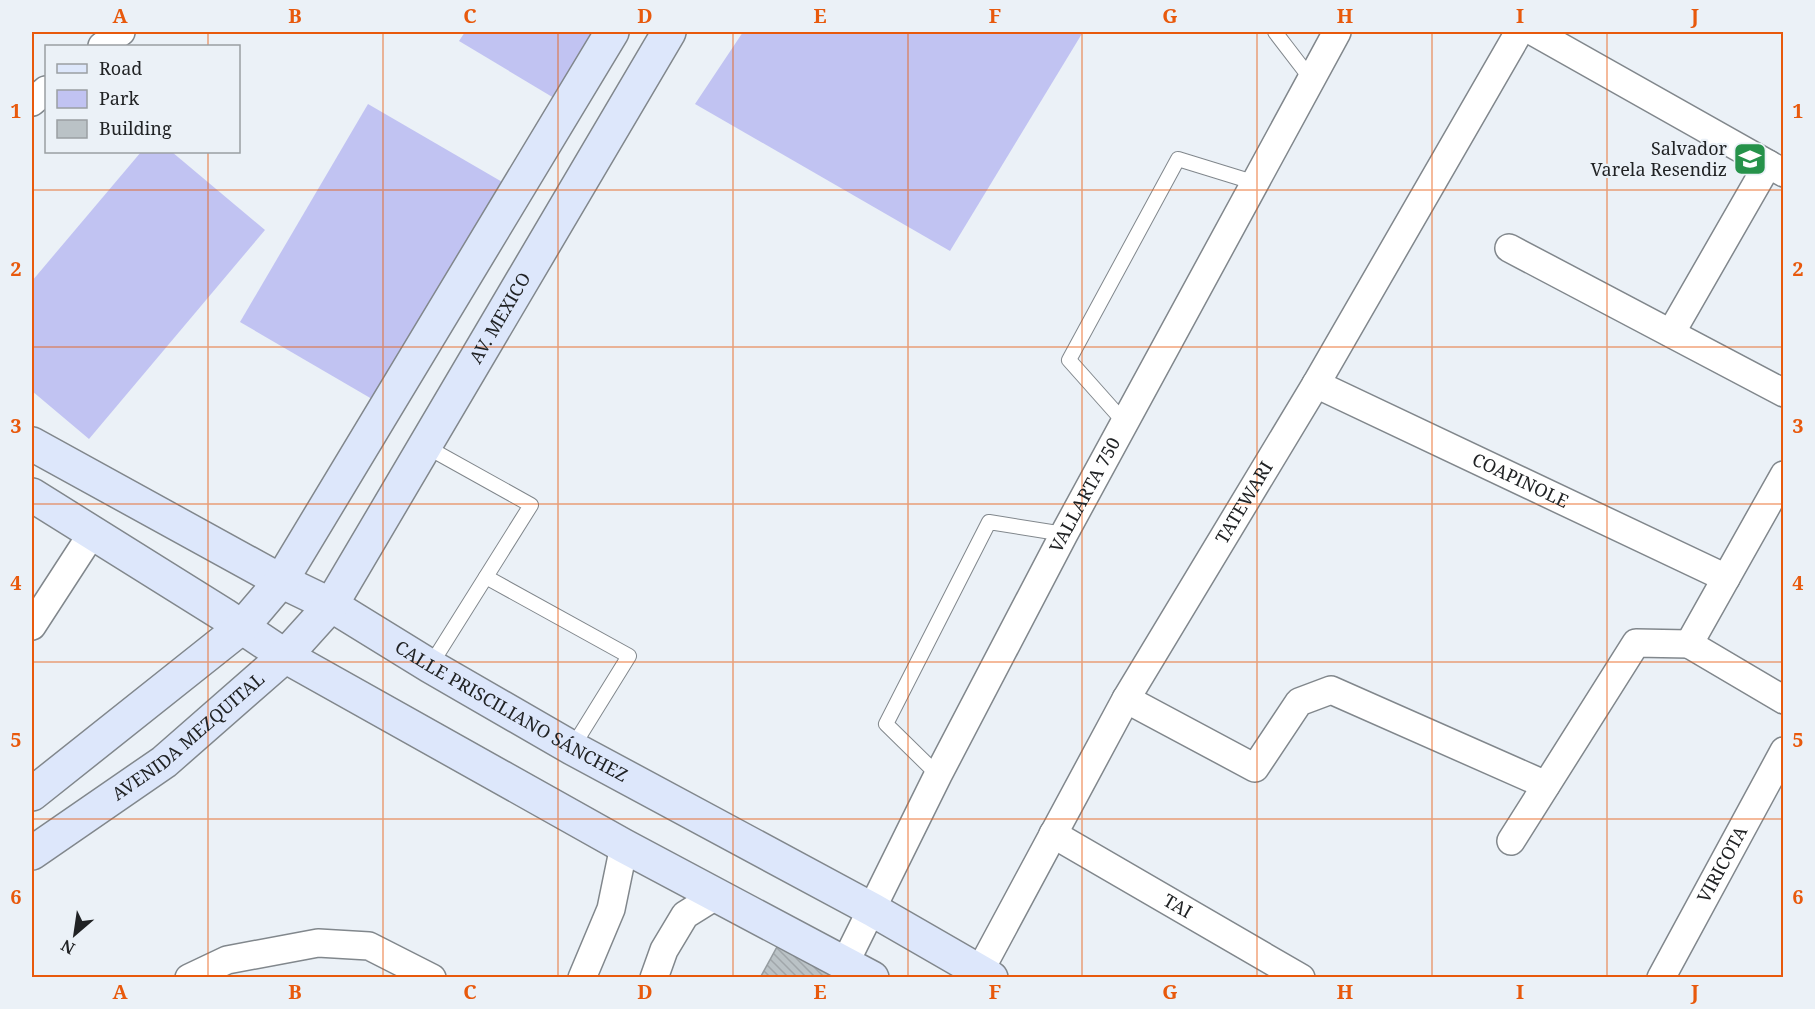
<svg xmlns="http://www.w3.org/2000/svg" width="1815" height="1009" viewBox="0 0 1815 1009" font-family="'Noto Serif',serif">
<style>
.park{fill:#c1c3f2}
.building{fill:url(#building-back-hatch);stroke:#959ca0;stroke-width:1.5}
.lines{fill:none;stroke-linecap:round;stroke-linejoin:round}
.lane-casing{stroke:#81878c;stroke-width:16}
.street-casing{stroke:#81878c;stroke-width:30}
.secondary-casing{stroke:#81878c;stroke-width:36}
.lane{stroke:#fff;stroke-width:14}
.street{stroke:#fff;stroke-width:27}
.secondary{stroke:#dde7fb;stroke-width:33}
.grid{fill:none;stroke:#e8590c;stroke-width:1.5;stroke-opacity:0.55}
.labels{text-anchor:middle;stroke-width:4.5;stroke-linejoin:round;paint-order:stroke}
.poi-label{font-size:18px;fill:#212325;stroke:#ebf1f7;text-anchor:end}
.street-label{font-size:18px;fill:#212325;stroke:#ebf1f7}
.neatline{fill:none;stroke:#e8590c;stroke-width:2}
.grid-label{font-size:20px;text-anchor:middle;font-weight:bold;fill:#e8590c}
</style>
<defs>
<pattern id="building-back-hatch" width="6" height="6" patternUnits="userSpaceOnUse" patternTransform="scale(1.5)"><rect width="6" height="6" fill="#bac2c6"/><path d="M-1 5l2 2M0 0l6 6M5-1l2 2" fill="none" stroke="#a0a6aa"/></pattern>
</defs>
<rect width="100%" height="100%" fill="#ebf1f7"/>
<g class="park">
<path d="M465,32H601L559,101L459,41Z"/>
<path d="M743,32H1083L950,251L695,104Z"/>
<path d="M368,104L511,187L384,406L240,322Z"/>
<path d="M141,152H172L265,230L89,439L32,391V281Z"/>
</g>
<path class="building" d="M778,945L836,978H760Z"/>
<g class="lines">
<defs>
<g id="lane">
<path d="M1275,32L1311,79"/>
<path d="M1125,423L1069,360L1178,159L1256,183"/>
<path d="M425,446L531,505L430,666"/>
<path d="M486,577L629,656L572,748"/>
<path d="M938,775L886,724L989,522L1064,534"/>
</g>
<g id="street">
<path d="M1534,32L1784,173"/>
<path d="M102,46L121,32"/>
<path d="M32,102L46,90"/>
<path d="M1509,248L1784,393"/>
<path d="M1671,333L1768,164"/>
<path id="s1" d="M1316,384L1726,578"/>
<path d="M32,626L93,532"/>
<path d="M1689,644L1784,475"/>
<path d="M1689,644L1784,700"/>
<path d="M1126,699L1255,768L1299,702L1331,690L1546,785"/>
<path id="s2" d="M1053,834L1301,978"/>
<path d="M1511,841L1636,643L1689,644"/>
<path id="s3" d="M845,963L938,775L1064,534L1337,32"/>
<path d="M189,978L227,960L318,943L369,946L432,978"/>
<path d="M582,978L611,909L624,846"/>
<path d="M654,978L664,950L685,915L717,895"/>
<path id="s4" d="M976,978L1126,699L1316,384L1519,32"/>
<path id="s5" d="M1661,978L1784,751"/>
</g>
<g id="secondary">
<path id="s6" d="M32,444L281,581L331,605L430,666L572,748L873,910L991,978"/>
<path d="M32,495L224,615L285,656L624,846L872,978"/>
<path d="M32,794L242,627L281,581L612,32"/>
<path id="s7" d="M32,853L164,762L285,656L331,605L669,32"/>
</g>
</defs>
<use href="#lane" class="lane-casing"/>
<use href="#street" class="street-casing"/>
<use href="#secondary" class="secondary-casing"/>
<use href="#lane" class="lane"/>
<use href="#street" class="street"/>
<use href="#secondary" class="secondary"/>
</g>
<path class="grid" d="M208,32V46M383,32V978M558,32V978M733,32V978M908,32V978M1082,32V978M1257,32V978M1432,32V978M1607,32V978M208,152V978M32,190H1784M32,347H1784M32,504H1784M32,662H1784M32,819H1784"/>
<defs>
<symbol id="school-square" viewBox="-11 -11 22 22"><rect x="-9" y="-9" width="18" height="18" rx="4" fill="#26924a" stroke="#ebf1f7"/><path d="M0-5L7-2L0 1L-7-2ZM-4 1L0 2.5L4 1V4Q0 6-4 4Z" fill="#fff"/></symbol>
</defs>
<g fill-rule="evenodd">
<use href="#school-square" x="1731" y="140" width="38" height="38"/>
</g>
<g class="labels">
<g class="poi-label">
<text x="1727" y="155">Salvador<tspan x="1727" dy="21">Varela Resendiz</tspan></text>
</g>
<g class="street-label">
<text dy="6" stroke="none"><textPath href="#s7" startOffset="723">AV. MEXICO</textPath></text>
<text dy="6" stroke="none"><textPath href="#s1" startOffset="226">COAPINOLE</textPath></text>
<text dy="6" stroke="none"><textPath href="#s3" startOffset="526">VALLARTA 750</textPath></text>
<text dy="6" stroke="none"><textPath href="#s4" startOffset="546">TATEWARI</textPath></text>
<text dy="6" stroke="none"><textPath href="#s6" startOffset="549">CALLE PRISCILIANO SÁNCHEZ</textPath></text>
<text dy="6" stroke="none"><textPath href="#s7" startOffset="195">AVENIDA MEZQUITAL</textPath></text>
<text dy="6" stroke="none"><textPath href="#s5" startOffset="129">VIRICOTA</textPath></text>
<text dy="6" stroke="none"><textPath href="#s2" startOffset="144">TAI</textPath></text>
</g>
</g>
<rect width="1815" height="1009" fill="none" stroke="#ebf1f7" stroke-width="66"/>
<rect x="45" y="45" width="195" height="108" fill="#ebf1f7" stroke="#9a9fa3" stroke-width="1.5"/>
<rect x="57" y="64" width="30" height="9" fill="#dde7fb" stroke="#9a9fa3" stroke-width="1.5"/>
<text x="99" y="75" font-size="18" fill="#212325">Road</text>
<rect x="57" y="90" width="30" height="18" fill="#c1c3f2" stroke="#9a9fa3" stroke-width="1.5"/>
<text x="99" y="105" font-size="18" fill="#212325">Park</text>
<rect x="57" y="120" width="30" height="18" fill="#bac2c6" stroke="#9a9fa3" stroke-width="1.5"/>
<text x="99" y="135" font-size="18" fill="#212325">Building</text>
<g transform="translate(75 934) rotate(209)" stroke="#ebf1f7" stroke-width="4.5" paint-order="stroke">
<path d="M0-4.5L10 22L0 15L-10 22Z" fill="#212325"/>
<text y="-9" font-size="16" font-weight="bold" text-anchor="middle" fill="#212325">N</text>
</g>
<rect x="33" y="33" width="1749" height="943" class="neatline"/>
<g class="grid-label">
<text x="120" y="23">A</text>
<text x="295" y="23">B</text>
<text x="470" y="23">C</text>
<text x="645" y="23">D</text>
<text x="820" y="23">E</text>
<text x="995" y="23">F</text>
<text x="1170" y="23">G</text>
<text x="1345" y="23">H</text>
<text x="1520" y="23">I</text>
<text x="1695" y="23">J</text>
<text x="16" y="118">1</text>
<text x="1798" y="118">1</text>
<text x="16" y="276">2</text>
<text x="1798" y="276">2</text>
<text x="16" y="433">3</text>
<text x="1798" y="433">3</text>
<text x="16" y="590">4</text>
<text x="1798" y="590">4</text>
<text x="16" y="747">5</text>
<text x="1798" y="747">5</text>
<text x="16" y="904">6</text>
<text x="1798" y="904">6</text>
<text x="120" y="999">A</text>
<text x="295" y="999">B</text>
<text x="470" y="999">C</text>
<text x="645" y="999">D</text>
<text x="820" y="999">E</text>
<text x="995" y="999">F</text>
<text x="1170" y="999">G</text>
<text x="1345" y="999">H</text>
<text x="1520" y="999">I</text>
<text x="1695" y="999">J</text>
</g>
</svg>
